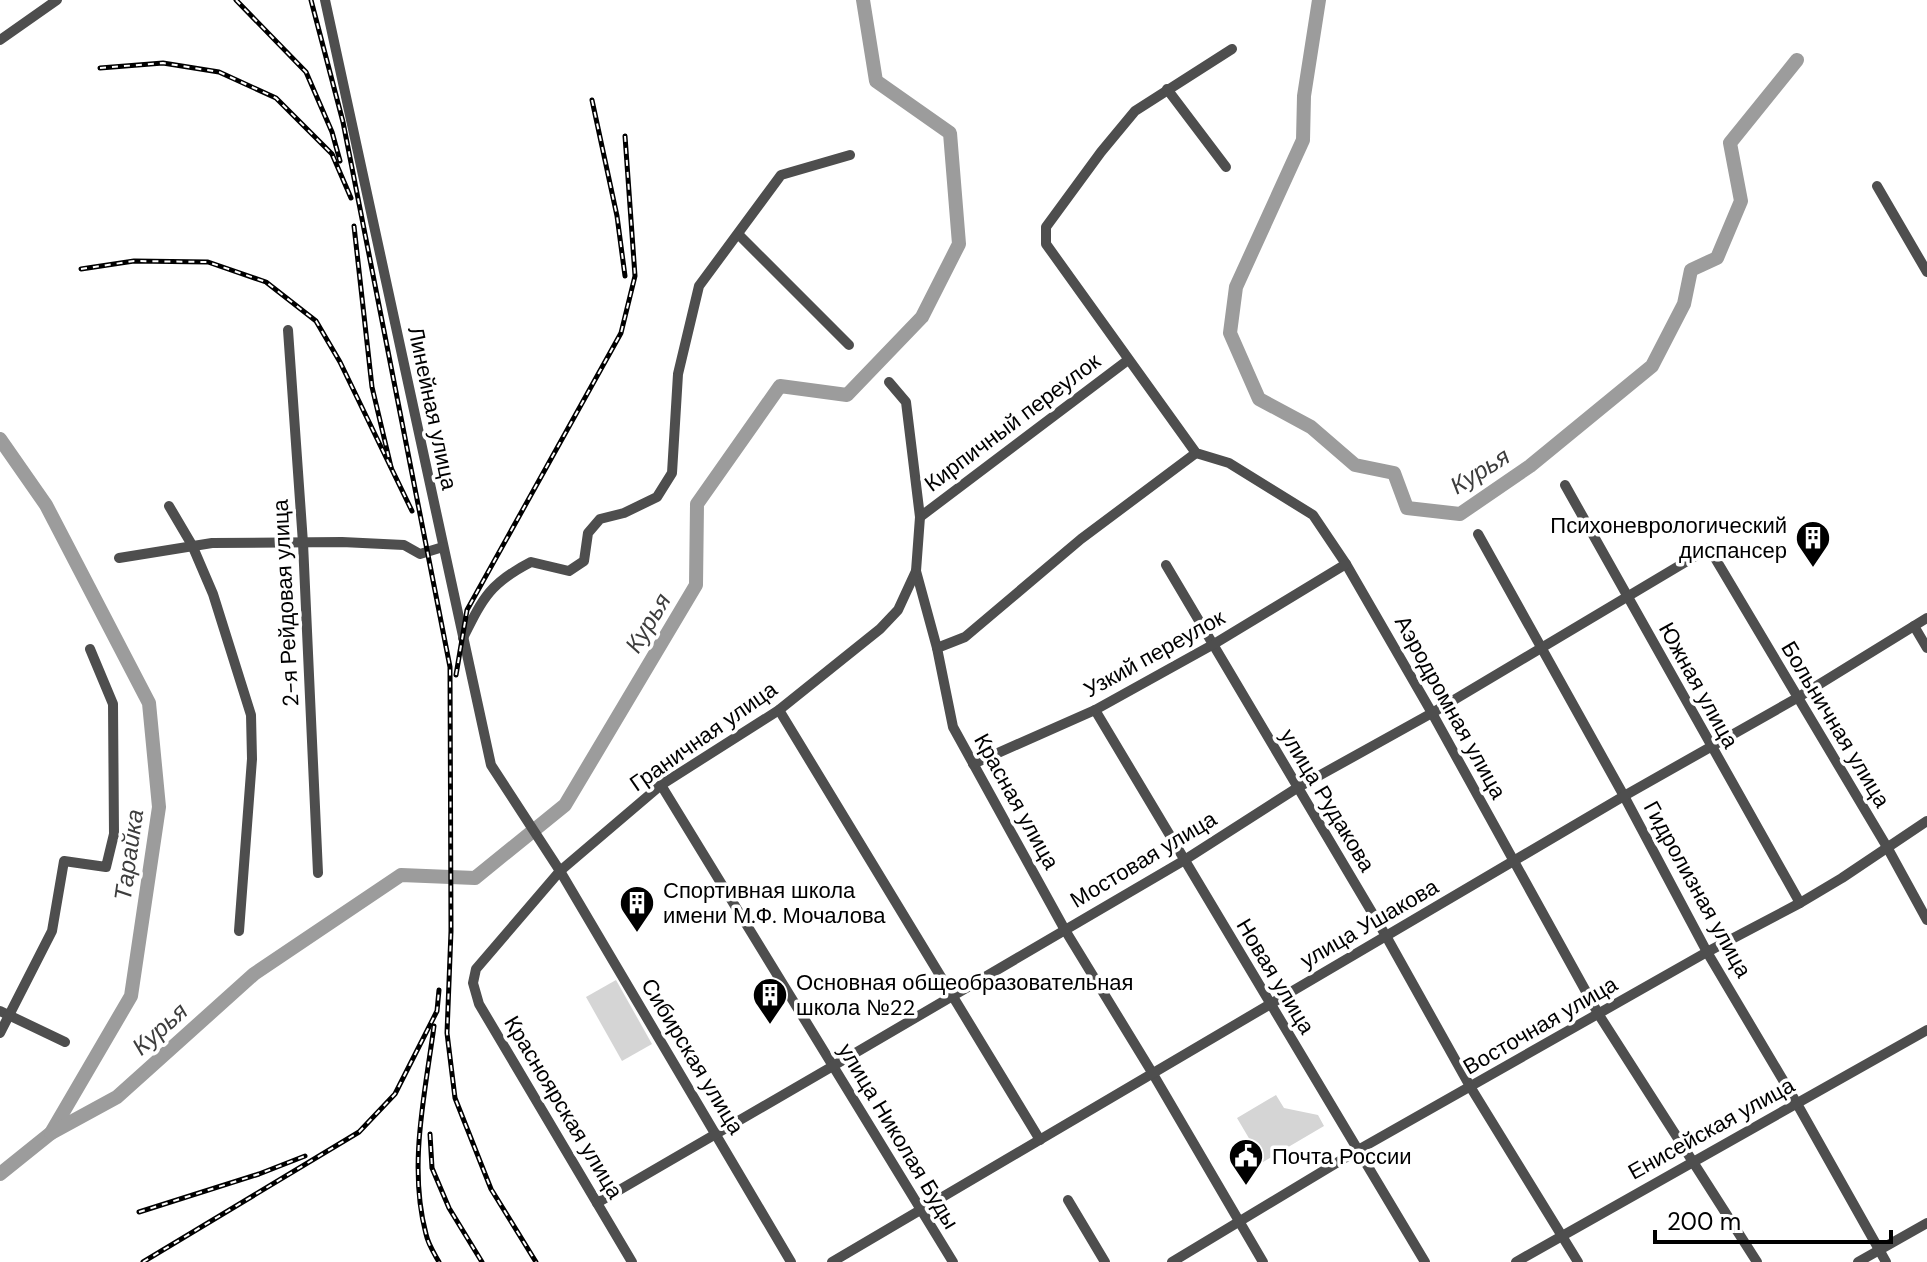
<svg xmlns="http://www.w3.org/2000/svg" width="1927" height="1262" viewBox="0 0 1927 1262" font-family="'DM Sans',sans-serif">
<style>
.green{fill:#d5d5d5}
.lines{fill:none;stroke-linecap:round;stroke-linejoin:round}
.river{stroke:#9c9c9c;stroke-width:14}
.minor{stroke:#4e4e4e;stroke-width:10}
.rail-casing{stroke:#000;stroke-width:5}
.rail{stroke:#fff;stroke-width:2;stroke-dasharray:6;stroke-linecap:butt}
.labels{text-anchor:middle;stroke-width:7;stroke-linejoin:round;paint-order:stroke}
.street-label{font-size:22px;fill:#000;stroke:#fff}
.poi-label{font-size:22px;fill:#000;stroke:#fff;text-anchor:start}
.water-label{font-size:24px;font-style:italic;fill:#3d3d3d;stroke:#fff}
</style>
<rect width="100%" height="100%" fill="#fff"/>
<g class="green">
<path d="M616,980L652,1044L622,1061L586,997Z"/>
<path d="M1276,1095L1284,1108L1318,1115L1324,1126L1263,1162L1237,1118Z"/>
</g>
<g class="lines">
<g class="river">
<path d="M1319,0L1304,96L1303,140L1236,287L1230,333L1259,399L1311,427L1355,465L1394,473L1407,508L1460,514L1530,466L1652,366L1684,304L1691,270L1717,258L1741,201L1730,143L1797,60"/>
<path d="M0,439L46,505L149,703L159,807L131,996L51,1133L0,1174"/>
<path d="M51,1133L117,1097L254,974L401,875L475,878L565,805L696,585L697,504L780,386L847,395L922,317L959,244L950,133L876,81L863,0"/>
</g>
<g class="minor">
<path d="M325,0L491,765L560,871L791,1262"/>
<path d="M0,40L57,0"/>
<path d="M1232,49L1135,111L1101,152L1046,227V244L1196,453L1229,463L1313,515L1346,564L1432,713L1599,1015L1757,1262"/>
<path d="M1167,89L1226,167"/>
<path d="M1877,186L1927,272"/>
<path d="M739,235L849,345"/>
<path d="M288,330L303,543L318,873"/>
<path d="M889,382L906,402L920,517L916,571L937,648L953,727L1065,930L1153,1074L1263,1262"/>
<path d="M1565,485L1800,903"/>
<path d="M169,506L192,545L213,594L251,715L252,759L239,931"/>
<path d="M920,517L1128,360"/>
<path d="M1478,534L1624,796L1707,952L1796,1102L1886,1262"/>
<path d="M119,558L212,543L342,542L404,545L420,554L443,547"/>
<path d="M1166,565L1386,936L1471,1088L1578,1262"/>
<path d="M1914,626L1927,648"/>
<path d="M463,638C483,598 490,583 531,562L569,571L584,561L588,533L600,519L624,513L657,497L672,473L678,374L699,286L781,175L850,155"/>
<path d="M937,648L965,637L1081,539L1196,453"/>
<path d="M779,710L1040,1140"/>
<path d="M1095,710L1425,1262"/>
<path d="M973,764L1095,710L1214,644L1346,564"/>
<path d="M661,785L953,1262"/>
<path d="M0,1011L65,1042"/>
<path d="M0,1033L52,931L64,861L106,867L114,834L113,704L90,649"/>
<path d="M1068,1200L1105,1262"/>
<path d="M597,1203L833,1066L1183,861L1297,788L1432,713L1709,548L1887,847L1927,920"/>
<path d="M632,1262L479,1004L473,983L476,969L560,871L661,785L779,710L880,629L898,610L916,571"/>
<path d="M832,1262L1624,796L1797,698L1927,618"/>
<path d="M1172,1262L1358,1150L1707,952L1800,903L1842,878L1927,821"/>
<path d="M1516,1262L1927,1030"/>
<path d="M1858,1262L1927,1223"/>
</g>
<defs>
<g id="rail">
<path d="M236,0L306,72L332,132L340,161"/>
<path d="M311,0L343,122L450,667L451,931L447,1033L455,1098L491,1189L536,1262"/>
<path d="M100,68L163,63L219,72L276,98L332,154L351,198"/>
<path d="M592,100L617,216L625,276"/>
<path d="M354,226L372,387L391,467"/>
<path d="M81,269L134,261L208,262L266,282L316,321L340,362L412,511"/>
<path d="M456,675L467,610L621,333L635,276L625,136"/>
<path d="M434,1026C425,1094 408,1167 426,1234C428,1244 434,1253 439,1262"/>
<path d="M430,1134L432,1168L449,1208L482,1262"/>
<path d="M139,1212L259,1174L305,1156"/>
<path d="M143,1262L359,1132L395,1094L437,1011L439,990"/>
</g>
</defs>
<use href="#rail" class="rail-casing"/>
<use href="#rail" class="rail"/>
</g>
<defs>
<symbol id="building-pin" viewBox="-11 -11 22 30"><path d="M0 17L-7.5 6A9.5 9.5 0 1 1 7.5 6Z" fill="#000" stroke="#fff"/><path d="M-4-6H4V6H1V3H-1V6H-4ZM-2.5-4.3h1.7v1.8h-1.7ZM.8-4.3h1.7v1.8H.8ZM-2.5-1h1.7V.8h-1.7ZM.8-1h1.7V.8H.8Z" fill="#fff"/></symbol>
<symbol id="civic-pin" viewBox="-11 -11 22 30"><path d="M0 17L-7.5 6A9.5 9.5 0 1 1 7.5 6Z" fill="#000" stroke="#fff"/><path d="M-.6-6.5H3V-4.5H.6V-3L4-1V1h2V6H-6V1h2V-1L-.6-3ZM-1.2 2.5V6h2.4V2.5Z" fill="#fff"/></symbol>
</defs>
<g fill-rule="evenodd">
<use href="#building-pin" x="1793" y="518" width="40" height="54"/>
<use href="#building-pin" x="617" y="883" width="40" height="54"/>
<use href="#building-pin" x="750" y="975" width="40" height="54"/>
<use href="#civic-pin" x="1226" y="1136" width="40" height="54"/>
</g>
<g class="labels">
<g class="street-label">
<text transform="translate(433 408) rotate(78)" y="8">Линейная улица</text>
<text transform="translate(1012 422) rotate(-37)" y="8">Кирпичный переулок</text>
<text transform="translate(285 603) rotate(-93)" y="8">2-я Рейдовая улица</text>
<text transform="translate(1154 653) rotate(-29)" y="8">Узкий переулок</text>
<text transform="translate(1699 685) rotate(61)" y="8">Южная улица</text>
<text transform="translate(1451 707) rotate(61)" y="8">Аэродромная улица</text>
<text transform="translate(1836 724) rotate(59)" y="8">Больничная улица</text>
<text transform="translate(703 736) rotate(-35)" y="8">Граничная улица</text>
<text transform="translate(1328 800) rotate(59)" y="8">улица Рудакова</text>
<text transform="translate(1017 801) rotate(61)" y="8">Красная улица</text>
<text transform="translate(1143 859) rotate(-31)" y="8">Мостовая улица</text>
<text transform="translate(1698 889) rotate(61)" y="8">Гидролизная улица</text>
<text transform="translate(1369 923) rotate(-30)" y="8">улица Ушакова</text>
<text transform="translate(1276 976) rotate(59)" y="8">Новая улица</text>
<text transform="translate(1540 1025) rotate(-30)" y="8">Восточная улица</text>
<text transform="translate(693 1056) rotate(59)" y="8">Сибирская улица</text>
<text transform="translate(564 1107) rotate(59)" y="8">Красноярская улица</text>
<text transform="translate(1711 1128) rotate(-29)" y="8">Енисейская улица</text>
<text transform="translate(899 1136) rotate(59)" y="8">улица Николая Буды</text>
</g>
<g class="poi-label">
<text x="1787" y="533" text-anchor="end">Психоневрологический<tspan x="1787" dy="25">диспансер</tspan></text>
<text x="663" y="898">Спортивная школа<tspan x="663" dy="25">имени М.Ф. Мочалова</tspan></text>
<text x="796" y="990">Основная общеобразовательная<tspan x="796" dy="25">школа №22</tspan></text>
<text x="1272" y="1164">Почта России</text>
</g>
<g class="water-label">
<text transform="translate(1480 471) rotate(-32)" y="8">Курья</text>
<text transform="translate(648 623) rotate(-59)" y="8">Курья</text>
<text transform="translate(129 855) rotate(-82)" y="8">Тарайка</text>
<text transform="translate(160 1029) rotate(-42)" y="8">Курья</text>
</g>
</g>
<path d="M1655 1230v12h236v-12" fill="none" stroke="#000000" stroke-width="4"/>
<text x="1667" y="1230" font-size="24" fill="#000000" stroke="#ffffff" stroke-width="6" paint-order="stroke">200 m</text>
</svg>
